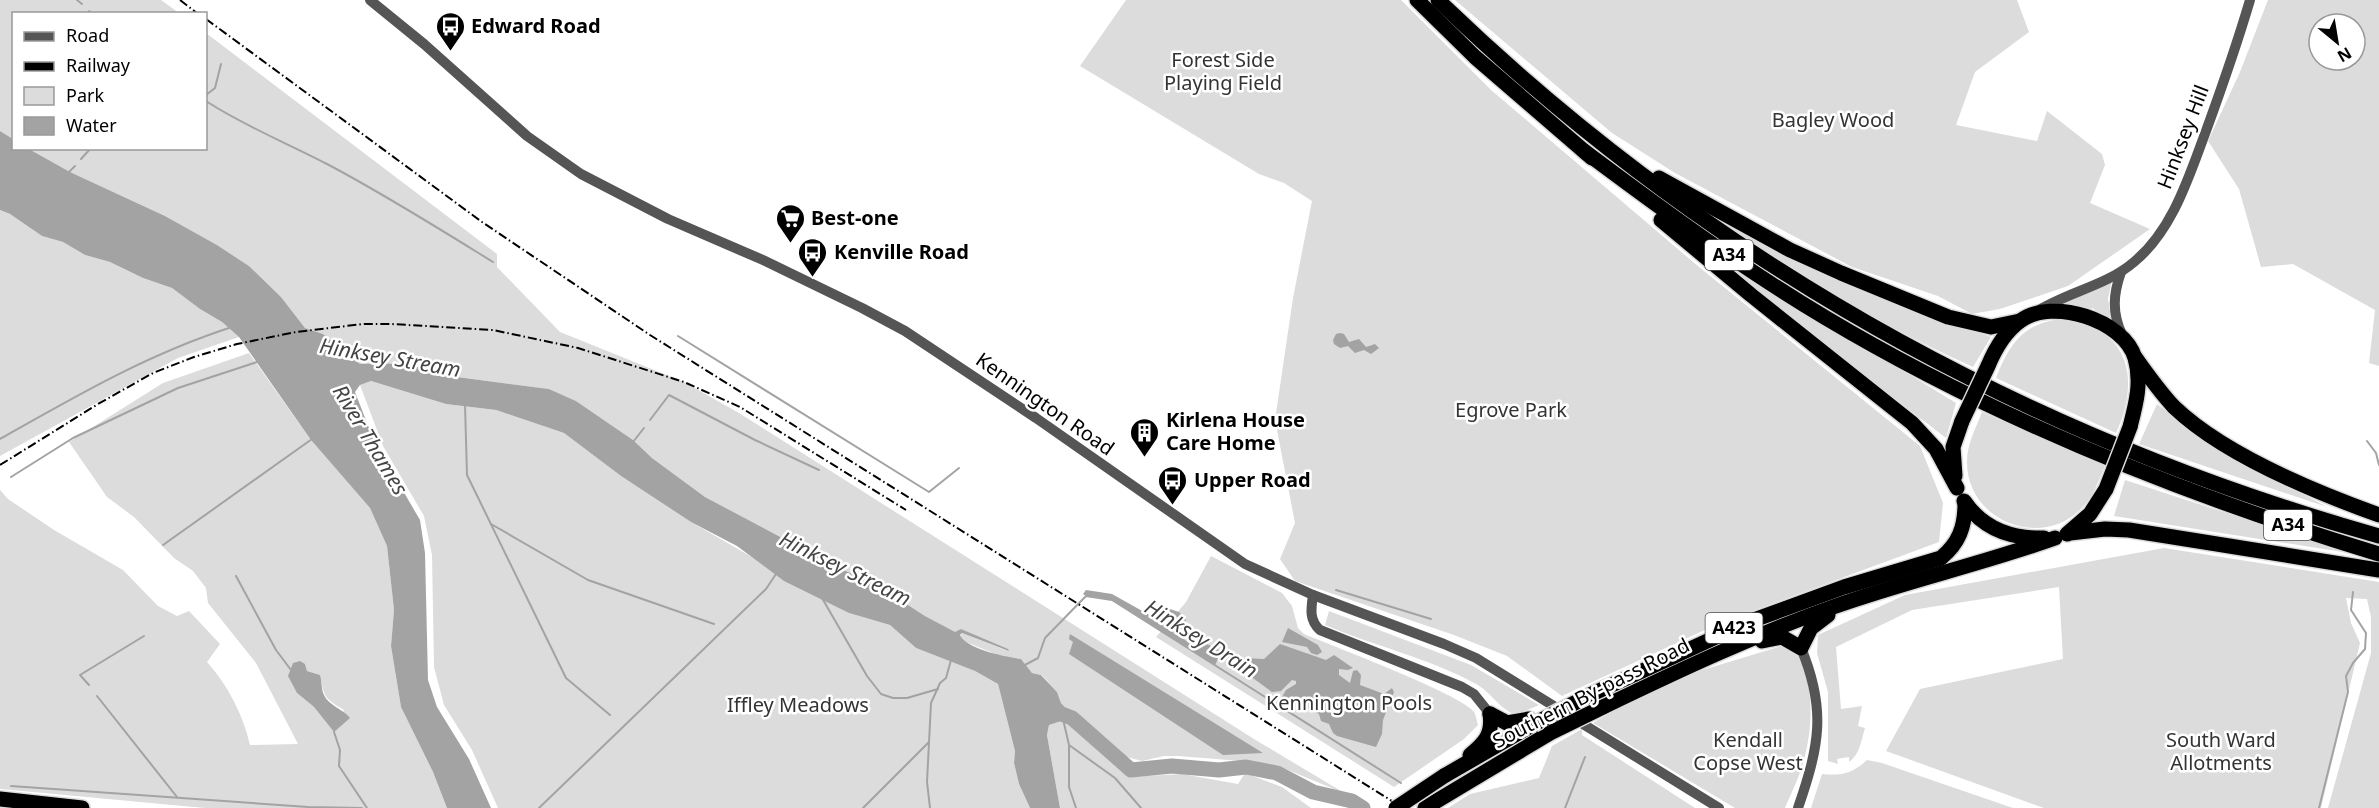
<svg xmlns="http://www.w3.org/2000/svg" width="2379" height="808" viewBox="0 0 2379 808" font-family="'Noto Sans',sans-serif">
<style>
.green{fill:#dcdcdc;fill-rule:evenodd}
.water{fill:#a3a3a3}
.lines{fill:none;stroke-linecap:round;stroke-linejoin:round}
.stream{stroke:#a3a3a3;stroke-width:2}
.river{stroke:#a3a3a3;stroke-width:15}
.highway-casing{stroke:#dbdbdb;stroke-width:18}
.minor{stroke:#555;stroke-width:10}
.highway{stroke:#000;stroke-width:15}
.rail{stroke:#000;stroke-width:2;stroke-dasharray:9 3 1.5 3;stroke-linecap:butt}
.highway-bridge-casing{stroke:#dbdbdb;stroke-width:18;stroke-linecap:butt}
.highway-bridge{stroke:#000;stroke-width:15}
.labels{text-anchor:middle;stroke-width:5;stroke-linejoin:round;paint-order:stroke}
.shield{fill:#fff;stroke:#4c4c4c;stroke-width:1.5}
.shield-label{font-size:18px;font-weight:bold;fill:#000}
.poi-label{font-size:20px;font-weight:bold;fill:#000;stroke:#fff;text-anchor:start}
.park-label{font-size:20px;fill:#333;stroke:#fff}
.street-label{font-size:20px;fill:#000;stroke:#fff}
.water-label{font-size:21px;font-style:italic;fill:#444;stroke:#fff}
</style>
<rect width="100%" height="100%" fill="#fff"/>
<g class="green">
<path d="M0,0H161L179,13L14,14L13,139L0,131Z"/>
<path d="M1126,0H1401L1491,90L1699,267L1920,446L1943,503L1939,542L1720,623L1562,696L1507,656L1454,635L1295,581L1280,559L1295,523L1275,420L1293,298L1312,201L1284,183L1259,174L1080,66Z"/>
<path d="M1455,0H2017L2029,32L1975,72L1956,125L2037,141L2047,111L2102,154L2105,165L2090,203L2150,229L2068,286L2000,309L1972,314L1938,296L1852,267L1675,173L1612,133Z"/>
<path d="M2268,0H2379V366L2369,363L2375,310L2293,264L2261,267L2239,189L2208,141L2240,72ZM2319,24H2355V60H2319Z"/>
<path d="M206,33L497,254V267L560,332L684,382L739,413L1254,739L1346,794L1281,767L1241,761L1178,756H1164L1142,761L1119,755L1074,717L1061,703L1057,692L1042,675L1032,673L1021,659L1002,657L964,641L960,638L962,633L1008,651L961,629L956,633L925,616L874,583L841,569L705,497L652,458L633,440L576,401L549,389L457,377L429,368L384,363L360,364L323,334L305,328L281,297L249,266L217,245L165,216L70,172L29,149L206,148Z"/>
<path d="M0,210L10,214L42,236L63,242L85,255L110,262L143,278L172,288L200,309L222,322L239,337L178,358L0,456Z"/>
<path d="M1727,223L1842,282L1991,337L1973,367C1886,329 1806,277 1726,226Z"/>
<path d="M1733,267L1956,403L1946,438L1730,271Z"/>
<path d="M2112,280L2108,299L2112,323L2100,316L2093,308L2086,311L2059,305Z"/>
<path d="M2063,319C2129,328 2141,378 2116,433L1996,378C2009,344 2024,322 2063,319Z"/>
<path d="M249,353L311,440L370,508L387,546L394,610L391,646L401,707L433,772L447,808H205L0,789V490L8,499L54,530L123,570L158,606L177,616L189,611L220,644L207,662C228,685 243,715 250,745L298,744L256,663L208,603L206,588L193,571L174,558L134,517L107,497L69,442L163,383ZM305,664L307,671L320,675C324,697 324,698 344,710L334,732L314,707L297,693Z"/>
<path d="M371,381L446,404L496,410L564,433L621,476L691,522L849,613L890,625L916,648L975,671L998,684L1015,751L1014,763L1019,784L1030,808H498L472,750L444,705L434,667L432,555L424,516L383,446L360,385Z"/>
<path d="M2157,404L2217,450L2327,507L2139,444Z"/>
<path d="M1982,412L2105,466C2098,482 2093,498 2080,510C2038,550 1966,519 1967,461C1967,444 1976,428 1982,412Z"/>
<path d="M2125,480L2349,553L2114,516Z"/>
<path d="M2164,548L2379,582V808H2328L2371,653V617L2367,599L2346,598L2351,623L2360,643L2321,808H2044L1886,751L1920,689L2063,659L2059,587L1912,610L1836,647L1841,709L1862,706L1858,726L1865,728C1861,741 1860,754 1849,762V757L1837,759L1838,764L1828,761V692L1817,653L1818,635L1905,595Z"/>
<path d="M1211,556L1282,593L1292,606L1298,628L1304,634C1330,645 1463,695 1474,712C1476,715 1477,722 1478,725L1464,739L1394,787L1156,637L1186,602Z"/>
<path d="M1329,611L1471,665L1539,705L1516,715C1499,709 1491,692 1476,684C1429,658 1374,646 1325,625Z"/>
<path d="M1782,646L1797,652C1814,682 1813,724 1805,756C1801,774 1792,791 1785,808H1735L1593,723L1620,707L1686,675Z"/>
<path d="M1068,719L1128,777L1182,774L1238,784L1245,773L1282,787L1311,808H1060L1047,735L1049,725Z"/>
<path d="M1582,729V735L1695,808H1448L1470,794L1539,778L1552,746Z"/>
<path d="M1867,760L1882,763L2013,808H1811L1822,774C1842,776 1853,773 1867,760Z"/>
</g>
<g class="water">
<path d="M0,131L13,139L14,148L29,149L70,172L165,216L217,245L249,266L281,297L305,328L323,334L360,364L384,363L429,368L457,377L549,389L576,401L633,440L652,458L705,497L841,569L874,583L925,616L955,632L961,629L1008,649L1009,651L962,633L960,635C966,649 1006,657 1021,659L1032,673L1041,675L1057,692L1061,703L1074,717L1049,725L1047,735L1060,808H1030L1019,784L1014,763L1015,751L998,684L975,671L916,648L890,625L849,613L784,581L737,546L691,522L621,476L564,433L496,410L446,404L371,381L360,385L355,392L374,441L420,520L425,553L428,680L437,707L469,759L491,808H447L433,772L401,707L391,646L394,610L387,546L370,508L311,440L239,337L222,322L200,309L172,288L143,278L110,262L85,255L63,242L42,236L10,214L0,210Z"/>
<path d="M1340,333L1344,334L1349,342L1359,339L1366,347L1375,344L1379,348L1371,354L1364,350L1355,353L1348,346L1340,348L1334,344L1333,340L1336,334Z"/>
<path d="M1086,590L1112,594L1153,617L1170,609L1179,612L1186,619L1183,633L1174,632L1189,643L1193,637L1231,656V659L1220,655L1215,665L1112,600L1086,596L1083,594Z"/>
<path d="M1288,628L1318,645L1322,652L1317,655L1311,653L1307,647L1282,642Z"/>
<path d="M1070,634L1263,753L1223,755L1069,654L1073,642L1069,639Z"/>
<path d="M1280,644L1326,660L1334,655L1353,668L1348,670L1339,669V675L1350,683L1353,671L1357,670L1361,675L1360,685L1384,694L1392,688L1394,692L1383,720L1382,734L1376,747L1337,736L1333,733L1329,724L1321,721L1319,714L1282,697L1286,690L1296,684V681L1292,680L1281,691L1272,692L1235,665L1244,658L1264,659Z"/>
<path d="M300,661L305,664L307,671L320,675C322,681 321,689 324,695C328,705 343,709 350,718L334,732L314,707L297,693L288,676L293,663Z"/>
</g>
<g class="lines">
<g class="stream">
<path d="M77,0L82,4"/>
<path d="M89,11L93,14"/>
<path d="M206,95L215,88L221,64"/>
<path d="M206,101C244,126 287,143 327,164C384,194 438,228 493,262"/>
<path d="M81,159L91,148"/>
<path d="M69,172L75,166"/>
<path d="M678,336L929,492L959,468"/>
<path d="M465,405L467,475L566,678L610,715"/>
<path d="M650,420L669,395L755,440L819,470"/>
<path d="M0,439C76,396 148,354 232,327"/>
<path d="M2367,441L2376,453L2379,465"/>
<path d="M633,442L644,428"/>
<path d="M11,477L73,438L178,388L257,362"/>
<path d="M491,524L588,580L714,624"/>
<path d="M163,545L312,439"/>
<path d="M236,576L276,650L291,670"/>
<path d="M1336,590L1431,619"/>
<path d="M822,598L867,676L881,694L893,698H907L938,689"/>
<path d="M1023,666L1038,658L1045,638L1086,596L1112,600L1401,783"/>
<path d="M89,685L80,675L144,636"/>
<path d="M97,696L177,797"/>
<path d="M1063,719L1069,745L1115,778L1141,808"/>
<path d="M334,732L340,750L339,766L367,808"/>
<path d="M1069,746V787L1076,808"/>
<path d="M11,786L308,807L362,808"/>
<path d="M539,808L766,589L776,574"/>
<path d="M863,808L929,742"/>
<path d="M930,808L927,782L931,703L940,683L946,678L951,660"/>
<path d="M1565,808L1585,757"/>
<path d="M2319,808L2348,692L2346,676L2353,663L2365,649L2366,633L2351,610L2353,592"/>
</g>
<path class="river" d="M1054,711L1072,718L1131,770L1172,766L1219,770L1246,767L1277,773L1313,792L1352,801L1363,808"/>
<defs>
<g id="highway">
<path d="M1417,0L1475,57L1592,158"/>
<path d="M1438,0C1706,259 2021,435 2379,536"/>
<path d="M1584,151C1663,210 1742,268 1826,318C1999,421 2187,496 2379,554"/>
<path d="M1659,178L1790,250L1841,273L1948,317L1991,327L2020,321"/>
<path d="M1661,220L1751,295L1912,423L1936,449L1957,488"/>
<path d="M2135,357C2147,374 2159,391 2174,407C2223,454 2315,492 2379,515"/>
<path d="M1988,366C1995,349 2005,332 2020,321C2052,297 2124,320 2135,358C2142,382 2136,404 2130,427"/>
<path d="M1955,476L1953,447L1962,421"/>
<path d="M1964,501C1983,529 2011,539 2044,538"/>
<path d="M2070,533L2105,529L2129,530L2379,570"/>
<path d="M2067,534L2090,514L2106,489"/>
<path d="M1762,641L1782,637L1801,648L1811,628L1828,615"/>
<path d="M1592,694L1751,621L1844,587L1941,558C1959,543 1965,527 1965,503"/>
<path d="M1603,707C1678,671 1754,635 1833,607C1906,581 1982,564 2055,538"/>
<path d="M1490,714L1507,723L1529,719"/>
<path d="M1470,755C1485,743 1493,734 1490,714"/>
<path d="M1444,776L1534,724"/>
<path d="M0,799L82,808"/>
<path d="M1425,808L1550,733"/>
</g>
</defs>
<use href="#highway" class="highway-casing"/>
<g class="minor">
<path d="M370,0L424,44L527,136L581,174L668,219L763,260L862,308L905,331L1036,418L1245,564L1313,595L1444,644L1476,658L1719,808"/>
<path d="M2121,272C2113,295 2112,312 2122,335"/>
<path d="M2036,312C2067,292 2106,286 2134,262C2173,230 2189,176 2206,131C2222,87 2237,44 2250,0"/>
<path d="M1313,595C1311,609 1309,620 1320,630L1462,687L1474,694L1490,714"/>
<path d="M1798,808C1819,747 1827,710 1801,648"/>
</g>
<use href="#highway" class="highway"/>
<g class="rail">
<path d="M180,0L198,14"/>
<path d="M206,19L482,222L650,335L1403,808"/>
<path d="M0,465L98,404L153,373L194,357L237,344L296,332L363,324H391L493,330L578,348L684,382L740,407L906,510"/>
</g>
<defs>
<g id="highway-bridge">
<path d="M1962,421L1988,366"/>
<path d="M2106,489L2130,427"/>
<path d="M1534,724L1592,694"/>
<path d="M1550,733L1603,707"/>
<path d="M1396,808L1444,776"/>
</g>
</defs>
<use href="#highway-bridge" class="highway-bridge-casing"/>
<use href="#highway-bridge" class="highway-bridge"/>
</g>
<defs>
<symbol id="bus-pin" viewBox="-11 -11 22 30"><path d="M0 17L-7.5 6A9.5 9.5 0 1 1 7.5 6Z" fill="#000" stroke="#fff"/><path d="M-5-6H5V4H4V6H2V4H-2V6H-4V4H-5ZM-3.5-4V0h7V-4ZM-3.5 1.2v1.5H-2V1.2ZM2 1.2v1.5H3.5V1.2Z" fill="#fff"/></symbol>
<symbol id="supermarket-pin" viewBox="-11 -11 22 30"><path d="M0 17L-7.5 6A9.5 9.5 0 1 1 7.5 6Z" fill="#000" stroke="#fff"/><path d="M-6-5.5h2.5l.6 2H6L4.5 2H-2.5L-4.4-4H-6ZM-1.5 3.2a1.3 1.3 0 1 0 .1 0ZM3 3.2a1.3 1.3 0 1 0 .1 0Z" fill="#fff"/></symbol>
<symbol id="building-pin" viewBox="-11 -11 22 30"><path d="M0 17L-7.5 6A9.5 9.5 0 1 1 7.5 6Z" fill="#000" stroke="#fff"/><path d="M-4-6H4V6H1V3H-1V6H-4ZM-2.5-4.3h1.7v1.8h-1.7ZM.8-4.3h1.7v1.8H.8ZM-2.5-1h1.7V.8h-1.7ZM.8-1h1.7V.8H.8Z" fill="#fff"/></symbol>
</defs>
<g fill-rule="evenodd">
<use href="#bus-pin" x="434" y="10" width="33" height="45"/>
<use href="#supermarket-pin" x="774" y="202" width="33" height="45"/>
<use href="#bus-pin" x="796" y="236" width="33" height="45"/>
<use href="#building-pin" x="1128" y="416" width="33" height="45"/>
<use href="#bus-pin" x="1156" y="464" width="33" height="45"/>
</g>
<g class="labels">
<g class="shield">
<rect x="1705" y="240" width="48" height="30" rx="4.5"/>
<rect x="2264" y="510" width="48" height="30" rx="4.5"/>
<rect x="1705.5" y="613" width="57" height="30" rx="4.5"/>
</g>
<g class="shield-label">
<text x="1729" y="261">A34</text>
<text x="2288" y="531">A34</text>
<text x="1734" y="634">A423</text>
</g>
<g class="poi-label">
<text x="471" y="33">Edward Road</text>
<text x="811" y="225">Best-one</text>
<text x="834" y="259">Kenville Road</text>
<text x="1166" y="427">Kirlena House<tspan x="1166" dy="23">Care Home</tspan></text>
<text x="1194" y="487">Upper Road</text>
</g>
<g class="park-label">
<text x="1223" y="67">Forest Side<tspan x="1223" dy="23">Playing Field</tspan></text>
<text x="1833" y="127">Bagley Wood</text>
<text x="1511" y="417">Egrove Park</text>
<text x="1349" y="710">Kennington Pools</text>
<text x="798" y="712">Iffley Meadows</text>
<text x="1748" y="747">Kendall<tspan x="1748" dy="23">Copse West</tspan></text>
<text x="2221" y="747">South Ward<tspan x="2221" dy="23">Allotments</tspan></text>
</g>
<g class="street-label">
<text transform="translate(2183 137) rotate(-69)" y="7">Hinksey Hill</text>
<text transform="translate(1045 404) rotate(35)" y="7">Kennington Road</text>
<text transform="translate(1591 693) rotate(-27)" y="7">Southern By-pass Road</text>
</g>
<g class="water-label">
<text transform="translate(390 358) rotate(10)" y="7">Hinksey Stream</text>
<text transform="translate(370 440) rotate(59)" y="7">River Thames</text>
<text transform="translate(845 569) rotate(26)" y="7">Hinksey Stream</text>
<text transform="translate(1201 639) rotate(32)" y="7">Hinksey Drain</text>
</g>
</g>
<rect x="12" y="12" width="195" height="138" fill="#ffffff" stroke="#999999" stroke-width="1.5"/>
<rect x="24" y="32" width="30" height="9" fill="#555555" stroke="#999999" stroke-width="1.5"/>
<text x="66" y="42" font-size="18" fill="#000000">Road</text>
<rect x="24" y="62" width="30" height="9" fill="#000000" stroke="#999999" stroke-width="1.5"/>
<text x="66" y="72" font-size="18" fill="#000000">Railway</text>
<rect x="24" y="87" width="30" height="18" fill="#dcdcdc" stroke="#999999" stroke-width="1.5"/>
<text x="66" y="102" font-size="18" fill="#000000">Park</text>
<rect x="24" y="117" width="30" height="18" fill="#a3a3a3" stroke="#999999" stroke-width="1.5"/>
<text x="66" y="132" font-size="18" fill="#000000">Water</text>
<g transform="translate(2337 42) rotate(150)"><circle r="28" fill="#ffffff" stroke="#999999" stroke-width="1.5"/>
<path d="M0-4.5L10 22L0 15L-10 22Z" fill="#000000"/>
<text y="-9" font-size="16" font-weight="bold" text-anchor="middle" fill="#000000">N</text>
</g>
</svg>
